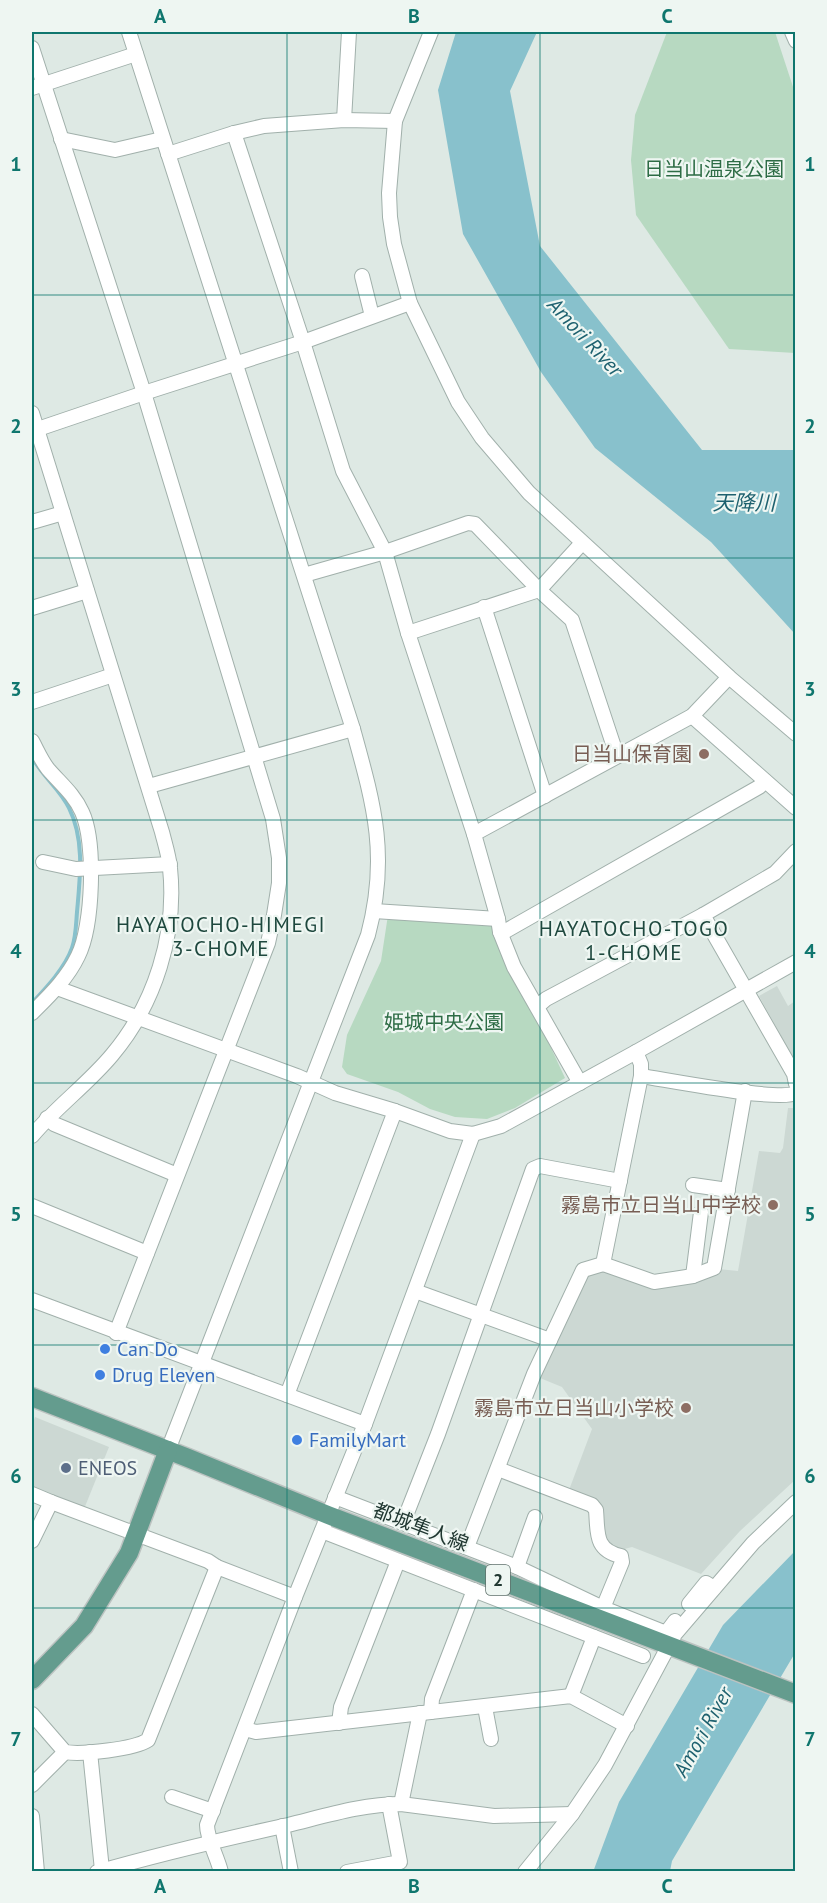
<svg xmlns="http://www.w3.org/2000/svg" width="827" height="1903" viewBox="0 0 827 1903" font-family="'PT Sans','Noto Sans JP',sans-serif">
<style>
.built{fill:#ccd8d3}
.green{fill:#b7d9c1}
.water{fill:#88c1cc}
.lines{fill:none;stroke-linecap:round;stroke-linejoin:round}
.stream{stroke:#88c1cc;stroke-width:4}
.minor-casing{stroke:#a1b0ab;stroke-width:16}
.major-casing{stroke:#bcc3c1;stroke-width:21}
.minor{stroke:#fff;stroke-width:14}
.major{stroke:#649c8e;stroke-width:18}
.grid{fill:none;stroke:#0f766e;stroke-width:1.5;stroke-opacity:0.55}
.education-dot{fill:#8d6e63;stroke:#eef6f2;stroke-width:2}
.shop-dot{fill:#3f7fe0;stroke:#eef6f2;stroke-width:2}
.service-dot{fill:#5c6f8a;stroke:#eef6f2;stroke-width:2}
.labels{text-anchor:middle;stroke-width:4.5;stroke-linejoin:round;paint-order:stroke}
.shield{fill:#eef6f2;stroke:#5e706b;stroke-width:1.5}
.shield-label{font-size:18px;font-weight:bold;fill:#203731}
.park-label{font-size:20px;fill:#2d6c45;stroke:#eef6f2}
.education-label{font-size:20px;fill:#785e54;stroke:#eef6f2;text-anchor:end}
.shop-label{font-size:20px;fill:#366cbe;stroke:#eef6f2;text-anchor:start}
.service-label{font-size:20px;fill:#4e5e75;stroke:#eef6f2;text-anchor:start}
.street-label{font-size:20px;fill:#203731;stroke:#eef6f2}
.water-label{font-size:21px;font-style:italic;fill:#1e616f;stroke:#eef6f2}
.neighbourhood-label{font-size:21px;letter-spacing:1.5px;fill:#1e483e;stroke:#eef6f2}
.neatline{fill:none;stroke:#0f766e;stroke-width:2}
.grid-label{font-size:20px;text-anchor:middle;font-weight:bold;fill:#0f766e}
</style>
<rect width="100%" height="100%" fill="#dee9e4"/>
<g class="built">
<path d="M777,986L788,1006L795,1001V1061L759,996Z"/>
<path d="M788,1108H795V1480L740,1531L701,1574L632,1547L613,1552L606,1545L600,1525V1502L569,1490L592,1429L562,1387L540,1378L587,1275L594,1271L655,1279L718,1269L738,1271L759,1151L780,1153L783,1148Z"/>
<path d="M35,1417L109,1447L84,1509L32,1488V1426Z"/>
</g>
<g class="green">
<path d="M667,32H775L795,93V353L729,349L636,215L631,160L635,115Z"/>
<path d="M388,915L492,921L565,1078L515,1108L487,1119L455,1117L430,1109L398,1092L347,1074L342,1067L347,1035L381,961Z"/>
</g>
<g class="water">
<path d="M456,32H537L510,91L540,246L702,450H795V634L711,542L595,448L541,372L463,234L438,90Z"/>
<path d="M795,1551V1653L672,1861L670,1871L593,1872L619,1802L723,1625Z"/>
</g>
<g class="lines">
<path class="stream" d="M32,757C42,776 60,789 69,808C85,840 80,878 77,912C76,924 76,937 72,948C65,968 46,988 32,1003"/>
<defs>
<g id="minor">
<path d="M129,32L353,729C374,805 389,856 368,935L168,1450"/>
<path d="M431,32L395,121L389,193L390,217L394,244L410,303L458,402L482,438L529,493L729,677L796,734"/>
<path d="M792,32L796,41"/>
<path d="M32,48L144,393L273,819L279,858V883L274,915L268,943L116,1333"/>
<path d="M32,88L136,54"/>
<path d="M344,120L349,32"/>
<path d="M234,133L303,342L343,471L385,552L408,633L474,834"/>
<path d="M61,139L115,150L162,139"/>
<path d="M168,154L234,133L264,126L344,120L395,121"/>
<path d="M362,276L372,316"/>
<path d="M32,413L162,832C165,844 169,856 170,868C177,934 155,1004 112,1055C88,1084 56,1107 32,1136"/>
<path d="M32,431L144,393L303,342L410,303"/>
<path d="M32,522L63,513"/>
<path d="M304,575L385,552L468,523L475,524L539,590L572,620L617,756"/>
<path d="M484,607L545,796"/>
<path d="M32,608L87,591"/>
<path d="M408,633L539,590L582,543"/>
<path d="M32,702L113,675"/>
<path d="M692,716L796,808"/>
<path d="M32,741C37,750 41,760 48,769C60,783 74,794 82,812C96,842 93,926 78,956C67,979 49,996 32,1013"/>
<path d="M149,786L353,729"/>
<path d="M43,862L76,869L170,864"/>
<path d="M374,911L498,919"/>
<path d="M703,915L794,1074L796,1084"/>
<path d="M500,932L502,933L759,787L765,781"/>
<path d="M57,988L297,1076L335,1093L395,1111L450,1131L473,1134L501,1126L636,1052L796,962"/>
<path d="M538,1006L546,999L703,915L775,873L796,851"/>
<path d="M641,1076C668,1080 779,1102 796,1093"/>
<path d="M580,1083L514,967L500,932L498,919L474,834L692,716L729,677"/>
<path d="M47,1118L54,1124L177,1175"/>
<path d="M693,1185L728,1190"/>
<path d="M32,1206L147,1253"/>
<path d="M603,1264L654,1282L693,1276L714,1268L745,1091"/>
<path d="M693,1276L701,1212"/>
<path d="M415,1291L550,1340"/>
<path d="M32,1300L365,1424"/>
<path d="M287,1395L395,1111"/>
<path d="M498,1469L592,1505L596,1510C598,1532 594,1550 621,1556L622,1562L603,1608"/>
<path d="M32,1494L51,1502L32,1541"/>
<path d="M335,1497L517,1567L603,1608L666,1633L675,1621"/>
<path d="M51,1502L208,1561L217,1567"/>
<path d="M403,1523L438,1434L533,1169L540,1166L620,1181"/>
<path d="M322,1531L643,1656"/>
<path d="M467,1547L534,1374L583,1270L603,1264L641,1076V1064L636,1052"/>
<path d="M517,1567L535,1517"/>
<path d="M689,1604L706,1583L714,1588"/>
<path d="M571,1696L594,1637"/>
<path d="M485,1707L491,1739"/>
<path d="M431,1712L432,1699L474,1590"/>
<path d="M32,1714L65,1752C81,1755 135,1749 148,1740L217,1567L295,1597"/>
<path d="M339,1723L341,1707L398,1561"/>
<path d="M245,1729L256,1732L571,1696L627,1726"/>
<path d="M90,1752L102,1870"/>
<path d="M32,1785L65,1752"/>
<path d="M172,1797L213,1811"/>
<path d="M401,1804L420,1713"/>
<path d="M32,1816L37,1872"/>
<path d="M282,1826L291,1872"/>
<path d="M97,1872C160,1854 224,1839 288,1825C325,1816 363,1804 401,1804L494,1816L572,1814"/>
<path d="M221,1872C217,1856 207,1839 207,1825L295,1597L365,1424L473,1134"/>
<path d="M347,1872L400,1862L389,1804"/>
<path d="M525,1872L572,1814L605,1765L675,1634L753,1543L796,1502"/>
</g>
<g id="major">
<path d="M32,1397L188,1458L328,1515L796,1694"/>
<path d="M32,1680L84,1626L129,1553L168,1450"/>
</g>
</defs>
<use href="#minor" class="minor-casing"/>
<use href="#major" class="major-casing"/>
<use href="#minor" class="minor"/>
<use href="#major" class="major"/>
</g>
<path class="grid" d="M287,32V1872M540,32V1872M32,295H796M32,558H796M32,820H796M32,1083H796M32,1345H796M32,1608H796"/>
<g class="education-dot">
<circle cx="704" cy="754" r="6"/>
<circle cx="773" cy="1205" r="6"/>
<circle cx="686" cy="1408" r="6"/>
</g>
<g class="shop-dot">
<circle cx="105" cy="1349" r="6"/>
<circle cx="100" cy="1375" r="6"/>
<circle cx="297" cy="1440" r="6"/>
</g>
<circle class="service-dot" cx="66" cy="1468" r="6"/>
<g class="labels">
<rect class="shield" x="486" y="1565" width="24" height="30" rx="4.5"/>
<g class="shield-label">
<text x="498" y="1586">2</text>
</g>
<g class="park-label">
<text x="714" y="176">日当山温泉公園</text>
<text x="444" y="1029">姫城中央公園</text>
</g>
<g class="education-label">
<text x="692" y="761">日当山保育園</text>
<text x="761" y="1212">霧島市立日当山中学校</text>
<text x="674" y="1415">霧島市立日当山小学校</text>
</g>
<g class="shop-label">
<text x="117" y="1356">Can Do</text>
<text x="112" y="1382">Drug Eleven</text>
<text x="309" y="1447">FamilyMart</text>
</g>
<g class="service-label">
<text x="78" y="1475">ENEOS</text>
</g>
<g class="street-label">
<text transform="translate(421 1527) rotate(21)" y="7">都城隼人線</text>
</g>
<g class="water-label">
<text transform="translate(585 337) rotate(47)" y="7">Amori River</text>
<text x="744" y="510">天降川</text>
<text transform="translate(703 1732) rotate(-61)" y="7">Amori River</text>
</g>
<g class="neighbourhood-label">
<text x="221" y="932">HAYATOCHO-HIMEGI<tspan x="221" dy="24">3-CHOME</tspan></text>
<text x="634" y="936">HAYATOCHO-TOGO<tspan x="634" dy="24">1-CHOME</tspan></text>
</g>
</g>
<rect width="827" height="1903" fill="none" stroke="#eef6f2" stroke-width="66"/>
<rect x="33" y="33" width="761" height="1837" class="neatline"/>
<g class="grid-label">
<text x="160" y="23">A</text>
<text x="414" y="23">B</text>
<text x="667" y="23">C</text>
<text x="16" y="171">1</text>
<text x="810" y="171">1</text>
<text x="16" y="433">2</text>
<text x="810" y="433">2</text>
<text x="16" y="696">3</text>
<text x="810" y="696">3</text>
<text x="16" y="958">4</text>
<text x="810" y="958">4</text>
<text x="16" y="1221">5</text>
<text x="810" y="1221">5</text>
<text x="16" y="1483">6</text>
<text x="810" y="1483">6</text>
<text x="16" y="1746">7</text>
<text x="810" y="1746">7</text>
<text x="160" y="1893">A</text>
<text x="414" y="1893">B</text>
<text x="667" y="1893">C</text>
</g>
</svg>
